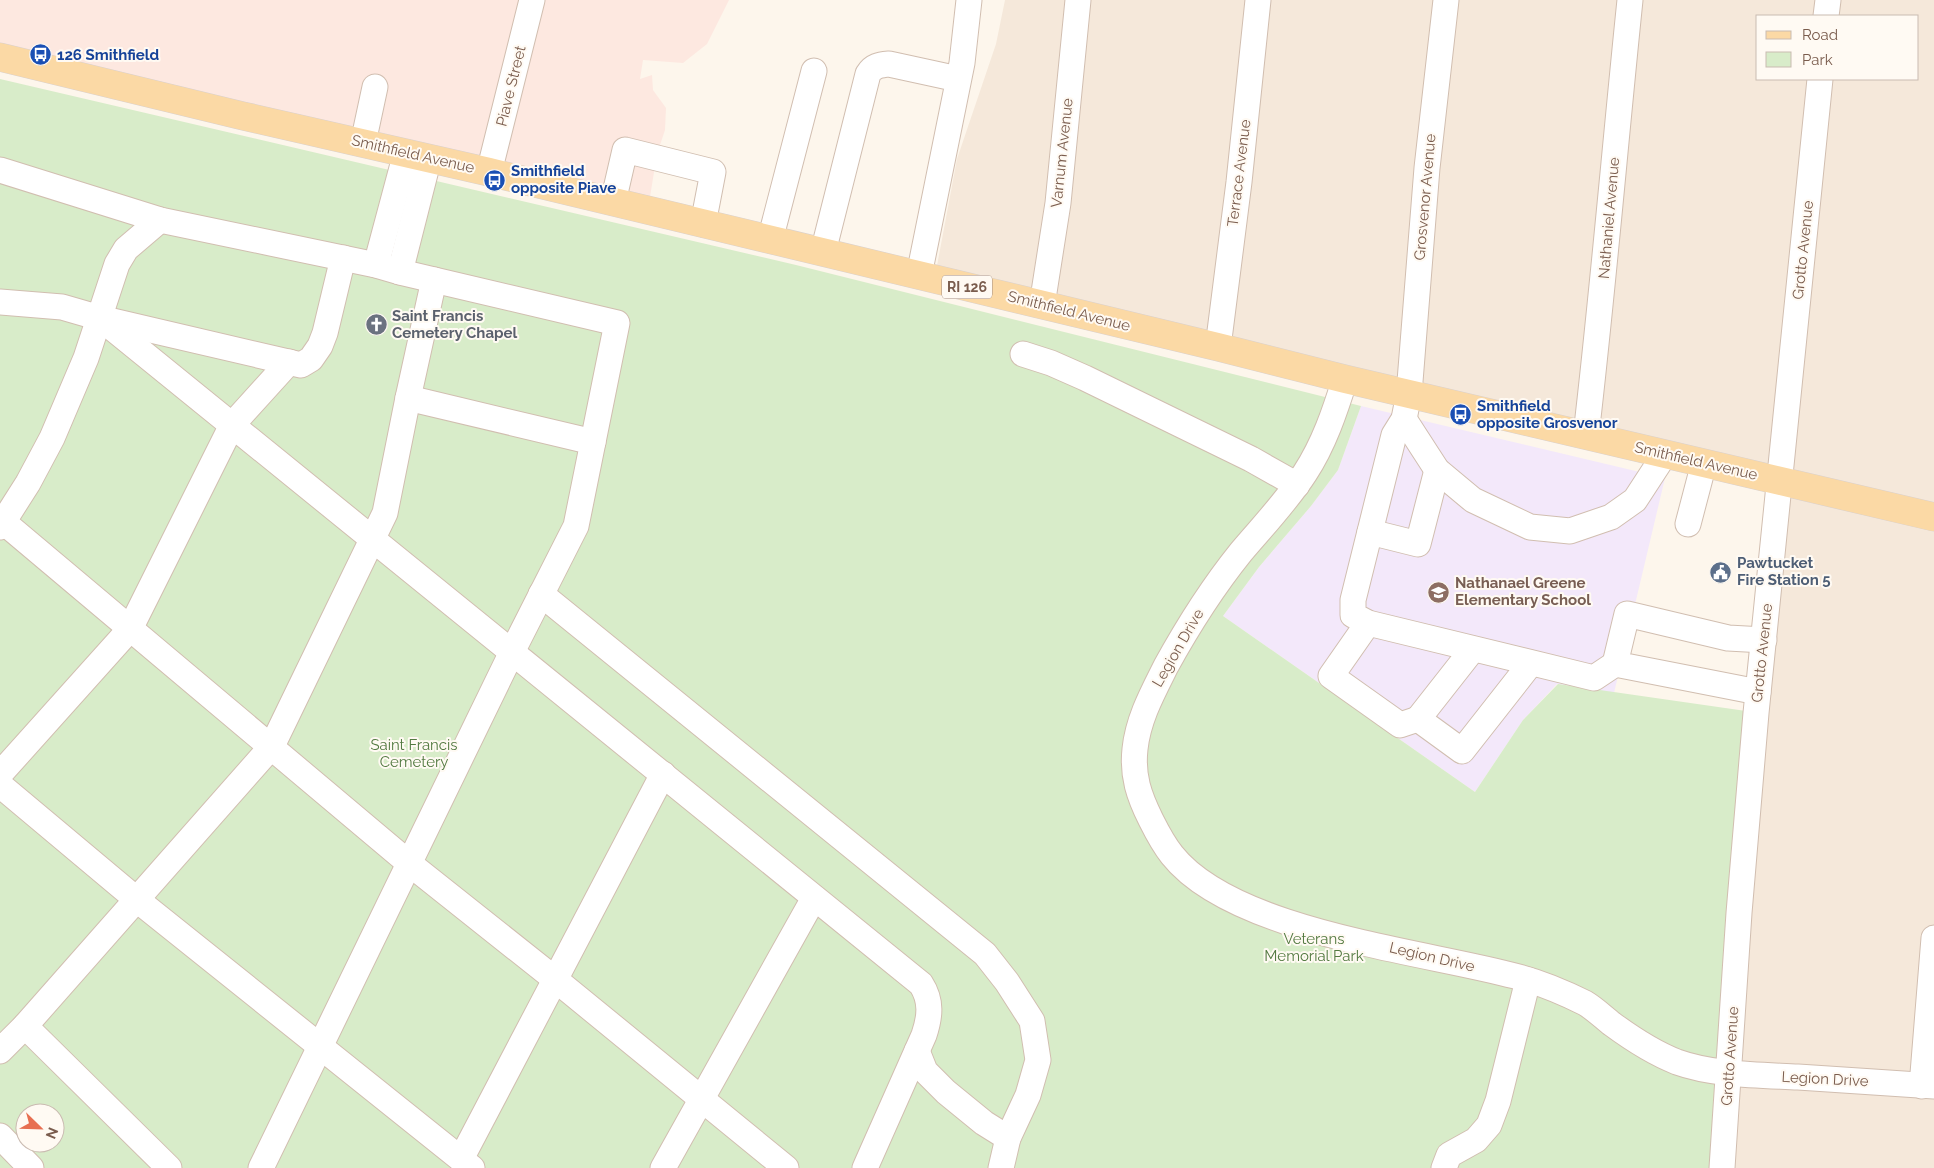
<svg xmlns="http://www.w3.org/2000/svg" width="1934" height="1168" viewBox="0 0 1934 1168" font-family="Raleway,sans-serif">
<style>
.residential{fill:#f5e8da;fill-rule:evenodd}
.commercial{fill:#fde8e0}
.education{fill:#f3e8fa}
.green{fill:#d8ecc9;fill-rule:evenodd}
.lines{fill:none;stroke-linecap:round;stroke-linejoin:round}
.minor-casing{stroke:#d1beb0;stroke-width:27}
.major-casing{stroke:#dad1cd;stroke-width:29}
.minor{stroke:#fff;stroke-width:25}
.major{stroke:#fbd9a5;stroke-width:28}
.labels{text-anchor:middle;stroke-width:4;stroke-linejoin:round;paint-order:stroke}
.shield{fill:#fffaf3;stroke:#a28b7f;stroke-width:1}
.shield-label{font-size:14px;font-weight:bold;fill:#7a5c4d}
.transit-label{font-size:15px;font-weight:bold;fill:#164399;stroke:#fffaf3;text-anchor:start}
.street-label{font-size:15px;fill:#7a5c4d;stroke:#fffaf3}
.worship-label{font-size:15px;font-weight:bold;fill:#5b616d;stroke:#fffaf3;text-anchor:start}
.service-label{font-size:15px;font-weight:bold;fill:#4e5e75;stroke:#fffaf3;text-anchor:start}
.education-label{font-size:15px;font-weight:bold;fill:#785e54;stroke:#fffaf3;text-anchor:start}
.park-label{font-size:15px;fill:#537a41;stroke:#fffaf3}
</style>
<rect width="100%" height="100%" fill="#fdf6ec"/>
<path class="residential" d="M1005,0H1934V1168H1724L1777,480L936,271L957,159L996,44ZM1758,16H1918V79H1758Z"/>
<path class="commercial" d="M0,0H729L707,44L683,63L643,60L640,79L652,75L653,90L666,108L665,130L657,154L648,209L0,58Z"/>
<path class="education" d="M1361,406L1665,478L1614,693L1557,684L1523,720L1475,792L1223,616L1259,567L1311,506L1338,470Z"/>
<path class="green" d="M0,79L796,265L1361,406L1338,470L1311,506L1259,567L1223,616L1475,792L1523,720L1558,684L1746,711L1712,1168H0ZM25,1113H55V1143H25Z"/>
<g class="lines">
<defs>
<g id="minor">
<path d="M1446,0L1427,168L1409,394L1404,419L1394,435L1353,600V615L1368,623L1594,678L1615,664"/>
<path d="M1826,16L1828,0"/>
<path d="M363,143L375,87"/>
<path d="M0,170L160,220L376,265L400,272L617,323L576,526L512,652L261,1168"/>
<path d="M489,172L532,0"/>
<path d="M613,202L625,150L713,172L703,224"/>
<path d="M770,240L814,71"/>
<path d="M823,252L868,74C873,66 879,65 889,64L958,79"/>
<path d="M376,265L406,153"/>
<path d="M400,272L429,158"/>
<path d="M919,275L962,63L969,0"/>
<path d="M0,302L62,307L100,318L921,984C932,1001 930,1017 924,1035L865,1168"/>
<path d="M1042,305L1058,203L1078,0"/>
<path d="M108,320L301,365L311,359L320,346L325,333L343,258"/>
<path d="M1218,347L1239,182L1258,0"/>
<path d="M1023,354L1051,363L1085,378L1251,459L1297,485"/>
<path d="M1345,379C1335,411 1324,444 1305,473C1287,501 1263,526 1241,552C1212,588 1188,626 1166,666C1153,692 1138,719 1135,749C1132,776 1139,796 1151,820C1157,832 1164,845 1172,855C1233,932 1422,951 1515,976C1539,982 1563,992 1585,1003C1595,1009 1603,1017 1612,1024C1631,1038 1654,1053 1677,1062C1713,1075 1759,1075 1798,1077C1843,1080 1889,1083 1934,1086"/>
<path d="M408,398L593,442"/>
<path d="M1404,419L1437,470L1473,500L1530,527L1570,531L1611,517L1635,500L1665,454"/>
<path d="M1586,435C1603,290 1615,145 1630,0"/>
<path d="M0,519L410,864L556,980L786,1168"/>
<path d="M1688,524L1704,463"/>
<path d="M0,527L28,483L52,438L86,358L117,264L126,249L160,220"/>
<path d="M1370,532L1418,544L1437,470"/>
<path d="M541,594L985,954L1007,982L1032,1021L1038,1060L1028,1095L1008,1138L1001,1168"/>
<path d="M1368,623L1331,676L1400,725L1418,719"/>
<path d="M1473,649L1418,719L1462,751L1531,663"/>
<path d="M1758,692L1615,664L1627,614L1728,638L1764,640"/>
<path d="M0,774L130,629L232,425L289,362"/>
<path d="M0,785L136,899L472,1168"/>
<path d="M25,1026L169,1168"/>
<path d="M0,1051L25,1026L272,746L385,513L408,398L434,280"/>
<path d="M917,1051L925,1071L946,1092L984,1123L1008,1138"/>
<path d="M1922,1086L1934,938"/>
<path d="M0,1136L31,1168"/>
<path d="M461,1159L663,774"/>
<path d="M663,1168L814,898"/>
<path d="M1444,1168L1449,1155L1476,1140L1489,1125L1498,1101L1528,980"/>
<path d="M1722,1168L1739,913L1756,713L1820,79"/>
</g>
<path id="major" d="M0,57L243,116L489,172L1218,347L1345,379L1934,517"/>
</defs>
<use href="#minor" class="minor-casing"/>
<use href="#major" class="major-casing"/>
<use href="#minor" class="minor"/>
<use href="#major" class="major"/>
</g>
<defs>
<symbol id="bus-disc" viewBox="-11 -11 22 22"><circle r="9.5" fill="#1a4fb4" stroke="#fffaf3"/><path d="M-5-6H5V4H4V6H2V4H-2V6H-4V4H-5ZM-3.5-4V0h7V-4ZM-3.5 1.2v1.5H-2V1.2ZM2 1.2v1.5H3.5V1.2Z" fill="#fff"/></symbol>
<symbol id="church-disc" viewBox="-11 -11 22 22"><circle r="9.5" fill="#6b7280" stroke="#fffaf3"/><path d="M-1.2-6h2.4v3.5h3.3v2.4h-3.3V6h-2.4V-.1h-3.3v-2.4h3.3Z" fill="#fff"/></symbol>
<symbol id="civic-disc" viewBox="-11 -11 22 22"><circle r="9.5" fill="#5c6f8a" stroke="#fffaf3"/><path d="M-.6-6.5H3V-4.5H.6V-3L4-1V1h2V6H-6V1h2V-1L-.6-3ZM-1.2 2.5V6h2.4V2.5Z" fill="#fff"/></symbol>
<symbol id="school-disc" viewBox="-11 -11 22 22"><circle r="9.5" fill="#8d6e63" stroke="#fffaf3"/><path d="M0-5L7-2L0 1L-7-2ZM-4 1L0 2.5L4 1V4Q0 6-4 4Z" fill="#fff"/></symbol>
</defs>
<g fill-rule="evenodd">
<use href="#bus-disc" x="28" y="42" width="25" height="25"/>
<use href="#bus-disc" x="482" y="168" width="25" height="25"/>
<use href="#church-disc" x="364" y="312" width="25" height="25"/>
<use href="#bus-disc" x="1448" y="402" width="25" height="25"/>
<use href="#civic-disc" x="1708" y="560" width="25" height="25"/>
<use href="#school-disc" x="1426" y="580" width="25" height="25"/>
</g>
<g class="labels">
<rect class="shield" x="942" y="275.5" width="50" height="23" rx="4"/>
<g class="shield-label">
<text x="967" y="292">RI 126</text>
</g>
<g class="transit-label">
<text x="57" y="60">126 Smithfield</text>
<text x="511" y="176">Smithfield<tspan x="511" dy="17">opposite Piave</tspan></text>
<text x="1477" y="411">Smithfield<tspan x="1477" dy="17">opposite Grosvenor</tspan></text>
</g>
<g class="street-label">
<text transform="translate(511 86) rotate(-76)" y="5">Piave Street</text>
<text transform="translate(1062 153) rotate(-84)" y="5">Varnum Avenue</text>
<text transform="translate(413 154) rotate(13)" y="5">Smithfield Avenue</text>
<text transform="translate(1239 173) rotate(-83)" y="5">Terrace Avenue</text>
<text transform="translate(1425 197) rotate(-85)" y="5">Grosvenor Avenue</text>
<text transform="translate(1609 218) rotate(-85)" y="5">Nathaniel Avenue</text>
<text transform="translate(1803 250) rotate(-84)" y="5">Grotto Avenue</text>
<text transform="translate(1069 311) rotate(14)" y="5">Smithfield Avenue</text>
<text transform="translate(1696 461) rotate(13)" y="5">Smithfield Avenue</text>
<text transform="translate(1178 648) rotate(-60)" y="5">Legion Drive</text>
<text transform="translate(1762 653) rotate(-84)" y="5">Grotto Avenue</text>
<text transform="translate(1432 957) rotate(13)" y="5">Legion Drive</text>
<text transform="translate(1730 1056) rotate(-86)" y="5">Grotto Avenue</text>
<text transform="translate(1825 1079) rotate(3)" y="5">Legion Drive</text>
</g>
<g class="worship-label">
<text x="392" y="321">Saint Francis<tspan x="392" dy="17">Cemetery Chapel</tspan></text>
</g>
<g class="service-label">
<text x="1737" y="568">Pawtucket<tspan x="1737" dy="17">Fire Station 5</tspan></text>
</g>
<g class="education-label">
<text x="1455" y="588">Nathanael Greene<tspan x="1455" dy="17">Elementary School</tspan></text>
</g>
<g class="park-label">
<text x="414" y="750">Saint Francis<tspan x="414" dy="17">Cemetery</tspan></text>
<text x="1314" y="944">Veterans<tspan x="1314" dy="17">Memorial Park</tspan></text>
</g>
</g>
<rect x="1756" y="15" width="162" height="65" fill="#fffaf3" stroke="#cabbb1"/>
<rect x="1766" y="31" width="25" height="8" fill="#fbd9a5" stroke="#cabbb1"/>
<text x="1802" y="40" font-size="15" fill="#7a5c4d">Road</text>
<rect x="1766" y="52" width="25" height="15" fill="#d8ecc9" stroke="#cabbb1"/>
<text x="1802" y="65" font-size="15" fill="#7a5c4d">Park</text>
<g transform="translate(40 1128) rotate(113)"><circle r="24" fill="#fffaf3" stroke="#cabbb1"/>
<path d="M0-4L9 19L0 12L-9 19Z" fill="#e76f51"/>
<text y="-8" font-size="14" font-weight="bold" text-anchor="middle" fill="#7a5c4d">N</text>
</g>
</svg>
